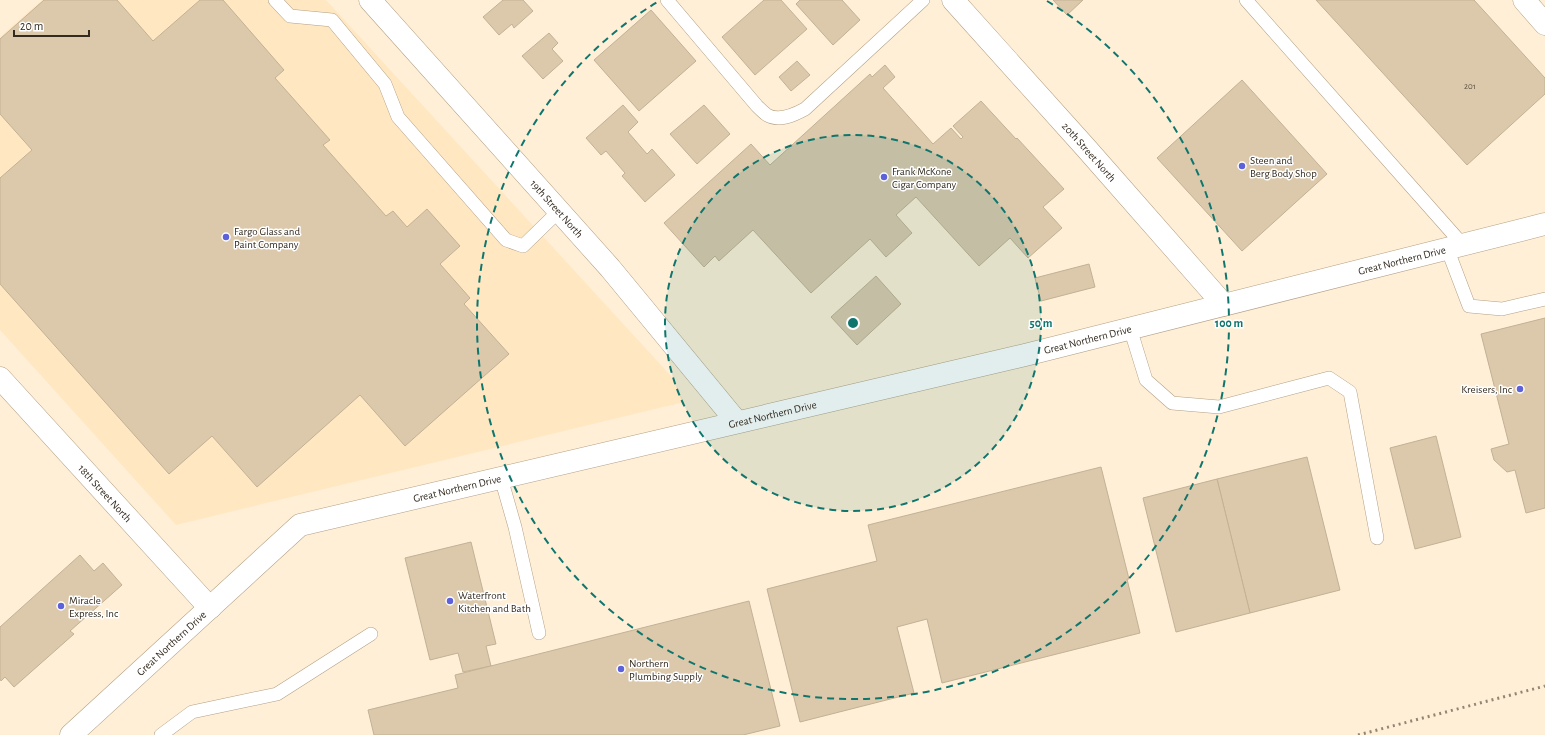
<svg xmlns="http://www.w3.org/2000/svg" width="1545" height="735" viewBox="0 0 1545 735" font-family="'Alegreya Sans',sans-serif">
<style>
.built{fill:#ffe7c2}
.building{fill:#dcc9ac;stroke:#c3b194}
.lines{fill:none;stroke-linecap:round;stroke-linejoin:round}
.lane-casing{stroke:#b2a084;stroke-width:14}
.street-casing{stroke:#b2a084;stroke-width:23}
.lane{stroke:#fff;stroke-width:13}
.street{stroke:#fff;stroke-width:22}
.rail{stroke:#918574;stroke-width:3;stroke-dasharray:2 4;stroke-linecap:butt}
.ring{fill:none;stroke:#0f766e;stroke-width:2;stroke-dasharray:7 5}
.poi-dot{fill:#5e62da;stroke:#fff;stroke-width:1.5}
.labels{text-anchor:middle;stroke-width:3;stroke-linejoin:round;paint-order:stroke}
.number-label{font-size:9px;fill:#5d5243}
.street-label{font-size:11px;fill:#332b20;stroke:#fff}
.poi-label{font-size:11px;fill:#332b20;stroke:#fff;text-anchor:start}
.centre{fill:#0f766e;stroke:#fff;stroke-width:2}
.ring-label{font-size:12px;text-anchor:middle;font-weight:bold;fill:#0f766e;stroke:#fff;stroke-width:3;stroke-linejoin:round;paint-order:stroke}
</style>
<rect width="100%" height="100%" fill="#ffefd7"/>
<path class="built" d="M42,0H326L671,376L684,402L176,525L0,330V37Z"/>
<g class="building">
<path d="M44,0H117L153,41L200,0H223L284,70L275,78L330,140L323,145L386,216L393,211L407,227L427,209L460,246L440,264L470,298L464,304L509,354L405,446L360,395L257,487L212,436L169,474L0,284V178L32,150L0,114V39Z"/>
<path d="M503,0H523L533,11L514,28L512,24L499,35L483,17Z"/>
<path d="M764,0H781L807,29L755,75L722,37Z"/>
<path d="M800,0H842L860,20L833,45L796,4Z"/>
<path d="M1053,0H1083L1067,15Z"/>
<path d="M1316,0H1474L1545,78V94L1467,165Z"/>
<path d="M651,10L696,61L639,111L594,60Z"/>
<path d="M549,33L558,43L552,49L563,61L543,79L522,56Z"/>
<path d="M797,61L810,75L791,91L779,77Z"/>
<path d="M885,65L895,77L883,88L933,144L951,128L961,139L963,137L953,126L981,101L1016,139L1017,138L1064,189L1043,207L1062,228L1028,258L1010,238L979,266L916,197L896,215L912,233L886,257L870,239L811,293L753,230L719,261L715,256L704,267L664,223L751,144L770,165L870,74L872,77Z"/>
<path d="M1242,80L1327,174L1242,251L1157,158Z"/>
<path d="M623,105L638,122L628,132L647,154L652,149L675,175L645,202L622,176L625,173L606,151L601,155L586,138Z"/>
<path d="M704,105L730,134L697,164L670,134Z"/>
<path d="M1089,264L1095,287L1041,301L1035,278Z"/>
<path d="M876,276L901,304L857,345L831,317Z"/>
<path d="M1545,318V508L1526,513L1515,470L1507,472L1494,460L1491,449L1509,444L1481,334Z"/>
<path d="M1436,436L1461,537L1415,549L1390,448Z"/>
<path d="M1307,457L1340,590L1250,613L1217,479Z"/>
<path d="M1101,467L1129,579H1127L1140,633L942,683L927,619L897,627L914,693L800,722L767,589L877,561L868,525Z"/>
<path d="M1217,479L1250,613L1176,632L1143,498Z"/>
<path d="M471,542L496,644L486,646L491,666L463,672L458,653L430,660L405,558Z"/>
<path d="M80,555L94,571L103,563L122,585L70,631L74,634L14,687L5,677L1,681L0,679V627Z"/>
<path d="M749,601L780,726L743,735H374L368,710L458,688L455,675Z"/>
</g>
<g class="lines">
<defs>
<g id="lane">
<path d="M275,0L290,16L332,20L385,84L398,117L506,240L523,246L559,211"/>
<path d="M667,0L757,106C760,109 764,113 767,115C779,122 794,115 805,109L923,0"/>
<path d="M1246,0L1463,245"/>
<path d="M1447,248L1469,306L1502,309L1545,299"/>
<path d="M1130,328L1146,380L1172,403L1219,407L1329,378L1350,392L1377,538"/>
<path d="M501,478L515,527L539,633"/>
<path d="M161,735L192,712L277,694L371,634"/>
</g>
<g id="street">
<path id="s1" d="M370,0L610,268L737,422"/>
<path id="s2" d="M953,0L1086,148L1224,305"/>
<path d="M1524,0L1545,24"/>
<path id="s3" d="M0,378L210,608"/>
<path id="s4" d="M71,735L300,525L1025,355L1545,224"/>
</g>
</defs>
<use href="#lane" class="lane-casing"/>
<use href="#street" class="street-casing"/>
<use href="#lane" class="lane"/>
<use href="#street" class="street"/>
<path class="rail" d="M1358,735L1545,686"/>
</g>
<circle cx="853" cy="323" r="188" fill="#0f766e" fill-opacity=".12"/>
<g class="ring">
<circle cx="853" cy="323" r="188"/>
<path d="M1047 1A376 376 0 1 1 659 1"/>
</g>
<g class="poi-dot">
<circle cx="1242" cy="166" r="4"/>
<circle cx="884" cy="177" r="4"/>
<circle cx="226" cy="237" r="4"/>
<circle cx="1520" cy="389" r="4"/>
<circle cx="450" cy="601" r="4"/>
<circle cx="61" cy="606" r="4"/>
<circle cx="621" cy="669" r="4"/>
</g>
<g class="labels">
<g class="number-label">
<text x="1470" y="89">201</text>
</g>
<g class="street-label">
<text dy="4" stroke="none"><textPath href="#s2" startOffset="204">20th Street North</textPath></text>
<text dy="4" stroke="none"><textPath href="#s1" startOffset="280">19th Street North</textPath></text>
<text dy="4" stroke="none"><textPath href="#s4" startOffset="1444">Great Northern Drive</textPath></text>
<text dy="4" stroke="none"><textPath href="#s4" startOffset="1120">Great Northern Drive</textPath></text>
<text dy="4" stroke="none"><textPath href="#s4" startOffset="796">Great Northern Drive</textPath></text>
<text dy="4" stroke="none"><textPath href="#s4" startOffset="472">Great Northern Drive</textPath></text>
<text dy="4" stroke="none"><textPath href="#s3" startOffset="156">18th Street North</textPath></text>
<text dy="4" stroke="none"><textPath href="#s4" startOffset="136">Great Northern Drive</textPath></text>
</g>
<g class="poi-label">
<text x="1250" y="164">Steen and<tspan x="1250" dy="13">Berg Body Shop</tspan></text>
<text x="892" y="175">Frank McKone<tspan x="892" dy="13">Cigar Company</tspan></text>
<text x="234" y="235">Fargo Glass and<tspan x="234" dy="13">Paint Company</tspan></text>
<text x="1512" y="393" text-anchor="end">Kreisers, Inc</text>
<text x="458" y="599">Waterfront<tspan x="458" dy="13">Kitchen and Bath</tspan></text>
<text x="69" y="604">Miracle<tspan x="69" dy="13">Express, Inc</tspan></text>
<text x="629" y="667">Northern<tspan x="629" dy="13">Plumbing Supply</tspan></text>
</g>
</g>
<circle cx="853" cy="323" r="6" class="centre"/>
<g class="ring-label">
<text x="1041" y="327">50 m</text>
<text x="1229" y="327">100 m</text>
</g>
<path d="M14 30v6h75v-6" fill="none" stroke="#332b20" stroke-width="2"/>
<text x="20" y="30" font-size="12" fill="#332b20" stroke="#ffffff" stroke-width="3" paint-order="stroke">20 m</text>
</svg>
